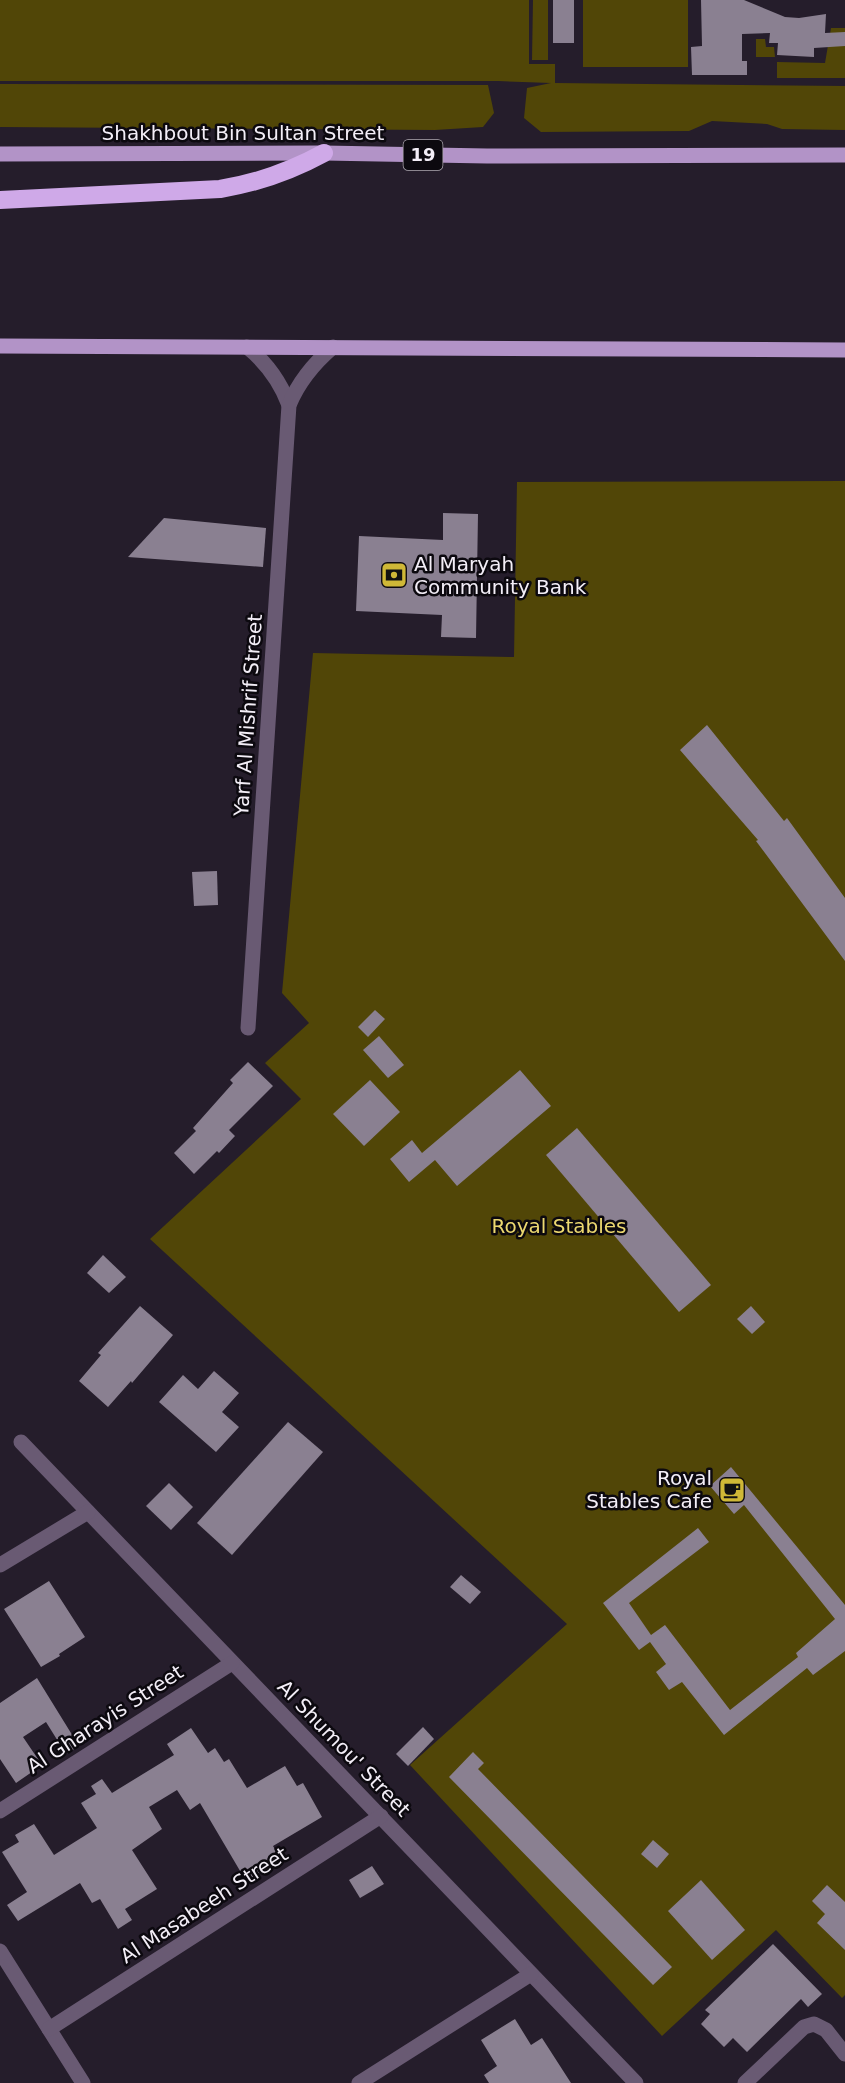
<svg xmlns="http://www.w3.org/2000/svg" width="845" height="2083" viewBox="0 0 845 2083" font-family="'DejaVu Sans',sans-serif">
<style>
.green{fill:#514607}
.building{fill:#8a8091}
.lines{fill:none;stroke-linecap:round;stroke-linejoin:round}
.street{stroke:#695a73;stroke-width:15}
.primary{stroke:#b293c7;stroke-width:15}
.highway{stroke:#cfa9e8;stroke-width:18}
.labels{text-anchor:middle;stroke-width:5;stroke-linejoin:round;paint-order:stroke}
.shield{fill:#0c090f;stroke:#aea9b1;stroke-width:1.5}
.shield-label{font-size:18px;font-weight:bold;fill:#f3eef7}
.street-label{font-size:20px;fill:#f3eef7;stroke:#0c090f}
.poi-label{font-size:20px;fill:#f3eef7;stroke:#0c090f;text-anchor:start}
.park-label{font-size:20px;fill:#ecd870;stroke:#0c090f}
</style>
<rect width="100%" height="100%" fill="#251d2b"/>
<g class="green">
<path d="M0,0H529V64H555V83L845,86V130L782,129L767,124L712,121L689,131L541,132L524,118L527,88L551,83L498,81H0Z"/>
<path d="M533,0H548V60H532Z"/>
<rect x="583" y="0" width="105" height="67"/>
<path d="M831,28H845V78H777V62L825,63Z"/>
<path d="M756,39H765L766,47H774L775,57H756Z"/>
<path d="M0,84L488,85L494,113L483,127L435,130L0,127Z"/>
<path d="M845,481V1995L842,1998L776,1930L662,2036L410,1765L567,1624L150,1239L301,1099L265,1063L309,1023L282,993L313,653L514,657L517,482Z"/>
</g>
<g class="building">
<rect x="553" y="0" width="21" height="43"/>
<path d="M701,0H744L785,17L799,18L826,14L825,33L845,32V46L814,48V57L777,55L778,43H769L770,33L742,34V61H747V75H692L691,47L702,46Z"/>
<path d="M443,513L478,514L476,638L441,637L442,615L356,611L359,536L443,540Z"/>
<path d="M164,518L266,528L263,567L128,557Z"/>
<path d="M707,725L784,821L787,818L845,898V961L756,841L758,840L680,750Z"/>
<path d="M217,871L218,905L194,906L192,872Z"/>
<path d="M375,1010L385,1019L368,1037L358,1027Z"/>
<path d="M379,1036L404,1065L388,1078L363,1050Z"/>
<path d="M248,1062L273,1086L229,1130L235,1136L219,1153L217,1151L194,1174L174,1153L196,1131L193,1128L233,1083L230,1080Z"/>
<path d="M520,1070L551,1106L457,1186L435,1160L409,1182L390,1159L412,1140L422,1153Z"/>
<path d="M370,1080L400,1112L364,1146L333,1114Z"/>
<path d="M577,1128L711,1285L679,1312L546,1155Z"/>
<path d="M103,1255L126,1277L109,1293L87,1273Z"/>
<path d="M140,1306L173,1335L132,1383L131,1381L108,1407L79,1381L101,1355L98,1353Z"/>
<path d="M751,1306L765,1322L752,1334L737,1319Z"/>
<path d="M214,1371L239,1393L222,1412L239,1427L216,1452L159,1402L183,1375L198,1389Z"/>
<path d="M288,1422L323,1452L232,1555L197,1523Z"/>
<path d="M731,1467L845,1605V1651L813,1675L807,1668L724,1735L682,1682L669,1690L656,1672L666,1664L650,1642L639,1650L603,1603L698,1528L709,1542L629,1603L651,1635L665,1625L730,1710L798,1657L796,1653L835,1619L744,1505L734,1514L710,1486Z"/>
<path d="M169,1483L193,1507L171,1530L146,1506Z"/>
<path d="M461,1575L481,1592L470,1604L450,1587Z"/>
<path d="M49,1581L85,1637L59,1654L60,1656L41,1667L4,1609Z"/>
<path d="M37,1678L79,1746L66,1754L46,1722L23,1737L42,1765L16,1783L0,1759V1703Z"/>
<path d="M423,1727L434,1739L408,1766L396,1754Z"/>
<path d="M191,1728L208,1753L215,1748L224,1762L229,1759L247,1788L285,1766L297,1786L303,1783L322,1817L273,1846L281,1860L246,1881L200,1803L190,1810L177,1790L149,1807L162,1829L132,1850L157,1889L125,1909L132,1920L118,1929L100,1899L92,1903L80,1883L18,1921L7,1905L27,1892L2,1852L19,1842L15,1835L34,1824L54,1855L97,1828L81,1803L96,1794L91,1786L102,1779L112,1793L174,1755L167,1744Z"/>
<path d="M473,1752L484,1763L478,1769L672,1967L653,1985L449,1777Z"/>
<path d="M653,1840L669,1854L657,1868L641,1854Z"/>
<path d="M372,1866L384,1884L360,1898L349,1880Z"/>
<path d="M701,1880L745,1930L712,1960L668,1911Z"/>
<path d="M827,1885L845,1902V1950L817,1923L825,1914L812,1901Z"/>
<path d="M773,1944L822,1994L808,2007L801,1999L747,2052L733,2038L724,2047L701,2024L710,2014L705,2010Z"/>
<path d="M515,2019L531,2045L542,2038L571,2083H489L484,2075L497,2066L481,2040Z"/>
</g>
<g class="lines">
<g class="street">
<path d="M247,347C267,363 280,381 289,405"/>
<path d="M248,1028L289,405C299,381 313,364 333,347"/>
<path d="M21,1442L636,2083"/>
<path d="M0,1565L88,1512"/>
<path d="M0,1811L232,1663"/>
<path d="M0,1951L83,2083"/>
<path d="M49,2029L381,1816"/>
<path d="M359,2083L531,1974"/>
<path d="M745,2083L804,2027L814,2024L826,2030L845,2054"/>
</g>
<g class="primary">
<path d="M0,154L324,153L487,156L845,155"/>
<path d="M0,346L845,350"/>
</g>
<path class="highway" d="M0,200L220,189C257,183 291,171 324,153"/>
</g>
<defs>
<symbol id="bank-square" viewBox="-11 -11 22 22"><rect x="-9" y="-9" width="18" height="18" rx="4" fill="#cfb837" stroke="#0c090f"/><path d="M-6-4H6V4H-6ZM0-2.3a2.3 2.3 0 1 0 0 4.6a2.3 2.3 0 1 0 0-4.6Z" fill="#111"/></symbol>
<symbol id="cafe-square" viewBox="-11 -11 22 22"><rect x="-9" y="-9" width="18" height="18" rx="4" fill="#cfb837" stroke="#0c090f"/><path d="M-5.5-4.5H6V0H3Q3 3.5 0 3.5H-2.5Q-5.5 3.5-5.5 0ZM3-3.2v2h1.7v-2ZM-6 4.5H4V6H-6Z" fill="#111"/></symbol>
</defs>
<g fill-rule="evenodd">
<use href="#bank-square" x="379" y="560" width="30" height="30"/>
<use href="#cafe-square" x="717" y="1475" width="30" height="30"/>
</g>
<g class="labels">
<rect class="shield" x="403.5" y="140" width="39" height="30" rx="4.5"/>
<g class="shield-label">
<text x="423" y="161">19</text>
</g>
<g class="street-label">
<text x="243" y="140">Shakhbout Bin Sultan Street</text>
<text transform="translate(248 715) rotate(-86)" y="7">Yarf Al Mishrif Street</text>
<text transform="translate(105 1719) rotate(-33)" y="7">Al Gharayis Street</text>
<text transform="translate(344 1748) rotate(46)" y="7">Al Shumou' Street</text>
<text transform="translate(204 1905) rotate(-33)" y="7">Al Masabeeh Street</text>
</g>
<g class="poi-label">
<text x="414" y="571">Al Maryah<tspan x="414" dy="23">Community Bank</tspan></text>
<text x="712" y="1485" text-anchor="end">Royal<tspan x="712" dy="23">Stables Cafe</tspan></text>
</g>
<g class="park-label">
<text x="559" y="1233">Royal Stables</text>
</g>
</g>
</svg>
